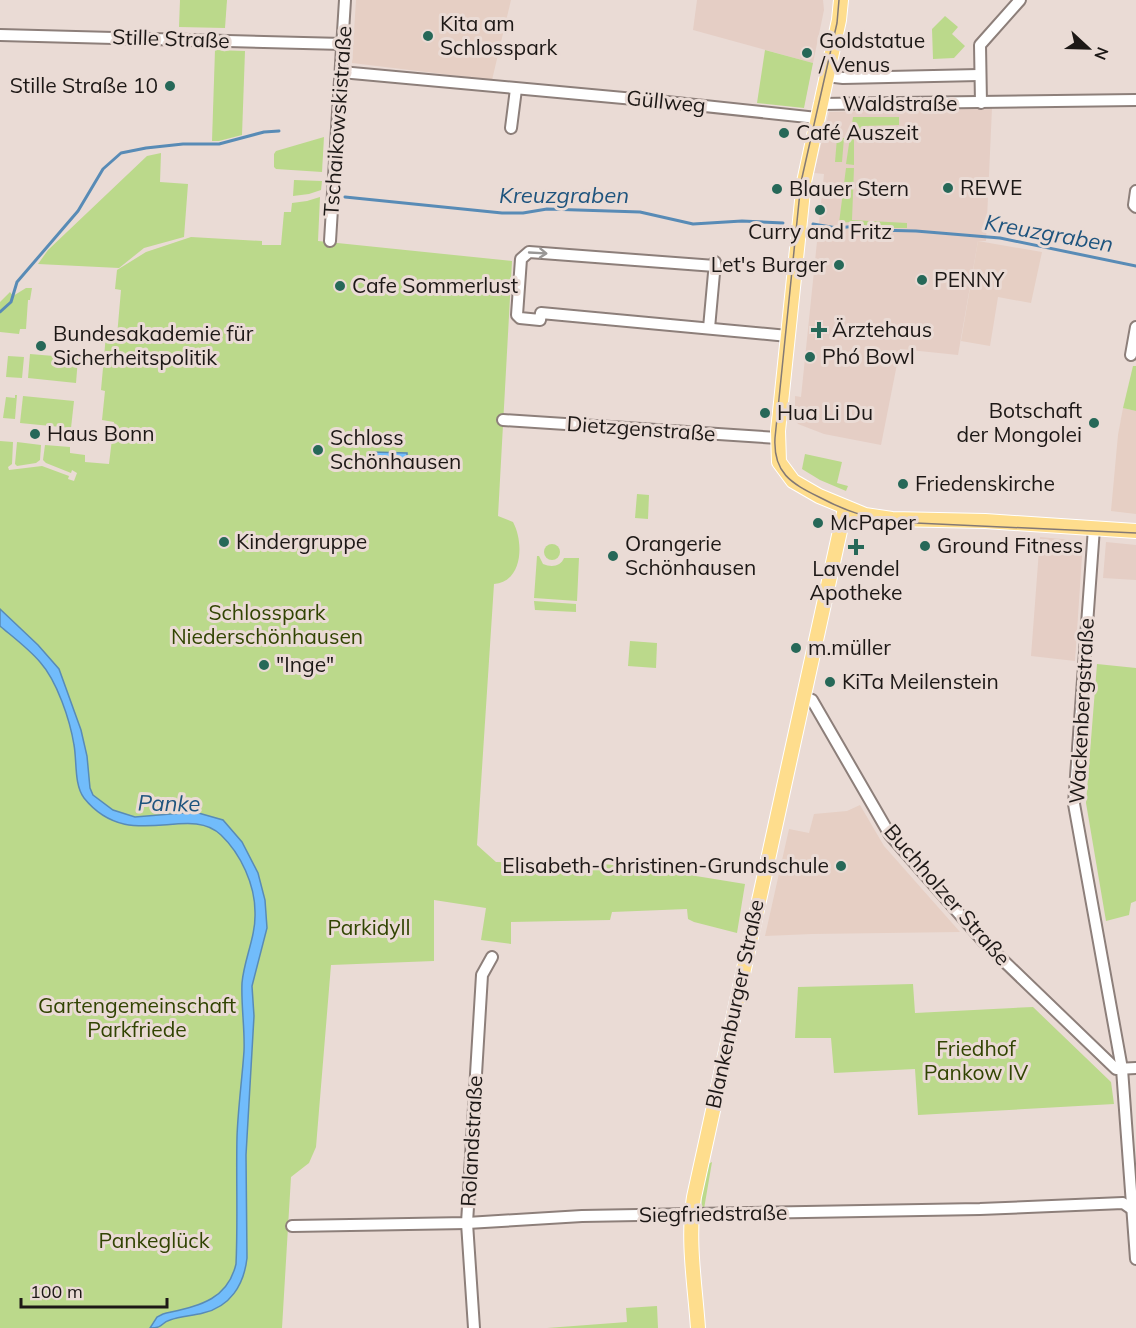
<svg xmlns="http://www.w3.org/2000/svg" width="1136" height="1328" viewBox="0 0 1136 1328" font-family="Mulish,sans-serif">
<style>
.built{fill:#e5cec5}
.education{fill:#e6cfc4}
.green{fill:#bbd98b}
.water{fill:#71bcfb;stroke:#588bb6;stroke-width:1.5}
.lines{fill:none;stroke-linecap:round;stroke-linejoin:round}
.stream{stroke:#588bb6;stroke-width:3}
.minor-casing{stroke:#8d7f7a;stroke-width:14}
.major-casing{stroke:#fff;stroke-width:16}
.minor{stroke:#fff;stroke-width:10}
.major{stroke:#fedd8d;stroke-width:14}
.tram{stroke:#837975;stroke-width:1.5}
.oneway{stroke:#999796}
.poi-dot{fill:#266858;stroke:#eadbd5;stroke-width:2}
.labels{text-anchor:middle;stroke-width:6;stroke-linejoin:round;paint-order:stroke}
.poi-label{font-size:21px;fill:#1d1816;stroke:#eadbd5;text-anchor:start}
.street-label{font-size:21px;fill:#1d1816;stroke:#eadbd5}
.park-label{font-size:21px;fill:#314402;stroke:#eadbd5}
.water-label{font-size:22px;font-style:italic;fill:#1e547e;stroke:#eadbd5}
</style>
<rect width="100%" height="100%" fill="#eadbd5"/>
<g class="built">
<path d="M697,0H823L824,10L813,63L693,30Z"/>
<path d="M992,108L986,241H978L958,355L900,349L881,445L824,434L798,424L795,419V396L801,397L824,174L814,173L829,112Z"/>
<path d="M1040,537L1083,541L1075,661L1031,656Z"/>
<path d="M1106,542L1136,545V580L1103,578Z"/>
</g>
<g class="education">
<path d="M356,0H511L492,80L352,63Z"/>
<path d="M978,241L1042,252L1031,303L998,297L990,346L961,341Z"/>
<path d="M1123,408L1136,411V514L1111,511L1118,435Z"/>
<path d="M860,805L884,846L960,932L812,934L765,936L789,829L809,833L814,814L847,811Z"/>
</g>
<g class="green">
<path d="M180,0H227L225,28L179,27Z"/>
<path d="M945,16L958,27L952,34L965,46L954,58L933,59L932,29Z"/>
<path d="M215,50L245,51L242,135L219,141H212Z"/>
<path d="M765,50L813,63L804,108L757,103Z"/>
<path d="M853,117H899V125L863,126V133L854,132V165L846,164Z"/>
<path d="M324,137L322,172L276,169L274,167V154L276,151Z"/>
<path d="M837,138H844L842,162H835Z"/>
<path d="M161,153L160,182L188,184L184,237L144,248L119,268L38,264L48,250L147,156Z"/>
<path d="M846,168H854L852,220L907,223V228H873L850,222L839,223Z"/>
<path d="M294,180L322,181L321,190L309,194L293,196Z"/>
<path d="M320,197L318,241L512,261L498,516L513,522C524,542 523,582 494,584L477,845L496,862L603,864L659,870L745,884L737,933L694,922L688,919L687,909L612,912L610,920L511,922V944L481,940L486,908L434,900V961L331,965L316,1147L309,1163L291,1177L282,1328H0V441L13,442L12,464L8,467L9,470L42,466L69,476L68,479L74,481L77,473L72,470L71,473L46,463L43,460L45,445L70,447V453L85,455V462L109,464L114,422L102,420L105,391L101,390L106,335L117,336L121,290L115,289L117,270L146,252L191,237L262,241V245H281L284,212H291L292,203L307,201Z"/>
<path d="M26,288H32L30,300H28L26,329H20L19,334L0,332V302L10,292L13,296Z"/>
<path d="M30,354L78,358L76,383L28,378Z"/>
<path d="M8,356L24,357L22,378L6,377Z"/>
<path d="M1133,366H1136V411L1123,408Z"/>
<path d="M15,395H17L15,419L3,418L6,397L15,398Z"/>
<path d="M23,396L74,401L71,428L20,423Z"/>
<path d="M17,442L41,445L40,460L36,463L17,466L15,464Z"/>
<path d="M805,454L842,462L837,483L848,486L846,491L820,480L802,469Z"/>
<path d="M637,494L649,495L648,519L635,518Z"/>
<circle cx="552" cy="552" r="8"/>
<path d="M537,556H539L543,564C552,568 561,566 564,558H579L577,601L534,598Z"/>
<path d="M534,601L576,604V612L535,610Z"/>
<path d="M630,641L657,643L656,668L628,666Z"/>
<path d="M1097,664L1136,668V901L1131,903L1129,915L1106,921L1086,803Z"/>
<path d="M913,984L915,1013L1033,1007L1111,1082L1114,1104L918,1115L915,1069L834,1073L831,1038H795L798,987Z"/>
<path d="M712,1162L704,1209C697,1198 705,1177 708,1164Z"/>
<path d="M657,1306L658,1328H547L627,1322L626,1308Z"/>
</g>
<g class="water">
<path d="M371,452L407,453V459L370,457Z"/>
<path d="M0,609L38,645L59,669L81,730L87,756L90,788L93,795L113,810L135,817L195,812L223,820L242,842L258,873L265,900L267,928L252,986L254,1016L246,1155L247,1258C244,1285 230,1307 203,1313C192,1316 181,1316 170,1320C160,1323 164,1328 150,1328L157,1317L163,1314C196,1306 227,1302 236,1264C238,1221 236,1179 237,1137C238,1108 242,1080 244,1051C245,1029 241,1006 242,983C244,959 256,937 255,912C255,885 241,854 221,835C188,803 129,854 84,798C74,785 77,761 74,745C70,720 57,681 40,662C29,649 13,637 0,626Z"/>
</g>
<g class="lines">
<g class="stream">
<path d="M345,197L502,213H523L547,209L640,212L693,224L742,221L783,223"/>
<path d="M813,224L837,228L857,226L874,230L916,231L1000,238L1136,266"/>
<path d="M0,312L11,302L17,282L78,211L103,169L121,153L146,148L183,144H219L264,132L279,131"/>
</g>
<defs>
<g id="minor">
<path d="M0,35L343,44"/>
<path d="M341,72L667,102L817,118"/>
<path d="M826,76L843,78L979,75"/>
<path d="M981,103L980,45L1020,0"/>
<path d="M820,104L1136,100"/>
<path d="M511,128L516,89"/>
<path d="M1136,191L1134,205L1136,207"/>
<path d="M330,241L345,0"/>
<path d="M715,266L529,252L521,259L517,315L520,318L540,320L541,313L788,336"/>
<path d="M709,328L715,262"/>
<path d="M1131,355L1136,327"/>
<path d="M503,420L778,438"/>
<path d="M1094,528L1074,804L1122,1069L1136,1259"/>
<path d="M803,697L812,700L890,835L983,941L1116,1069L1136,1068"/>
<path d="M292,1226L467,1223L582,1216L980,1209L1123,1203L1136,1212"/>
<path d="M474,1328L467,1223L482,975L492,957"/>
</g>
<g id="major">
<path d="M841,0L839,20L804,182L778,431L779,462L793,481L819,496L865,515L892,519L985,521L1136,531"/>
<path d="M698,1328C695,1285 687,1240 694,1197L845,508"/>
</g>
</defs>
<use href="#minor" class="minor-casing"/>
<use href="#major" class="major-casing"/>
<use href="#minor" class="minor"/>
<use href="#major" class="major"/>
<path class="tram" d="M839,0L837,23L801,182L775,438C773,473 791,483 819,497C845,511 865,517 894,522L1136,533"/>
</g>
<defs><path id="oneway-shaft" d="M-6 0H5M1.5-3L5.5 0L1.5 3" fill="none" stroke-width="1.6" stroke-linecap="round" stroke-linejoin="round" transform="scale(1.5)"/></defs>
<use class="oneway" href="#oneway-shaft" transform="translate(538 253) rotate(3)"/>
<g class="poi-dot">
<circle cx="428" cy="36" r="6"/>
<circle cx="807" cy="53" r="6"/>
<circle cx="170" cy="86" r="6"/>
<circle cx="784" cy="133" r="6"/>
<circle cx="948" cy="188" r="6"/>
<circle cx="777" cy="189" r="6"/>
<circle cx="820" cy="210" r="6"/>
<circle cx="839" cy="265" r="6"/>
<circle cx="922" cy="280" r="6"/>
<circle cx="340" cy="286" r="6"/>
<path d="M816 321h6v6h6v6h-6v6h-6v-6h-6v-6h6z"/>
<circle cx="41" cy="346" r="6"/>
<circle cx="810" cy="357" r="6"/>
<circle cx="765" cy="413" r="6"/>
<circle cx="1094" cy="423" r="6"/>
<circle cx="35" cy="434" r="6"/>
<circle cx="318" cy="450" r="6"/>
<circle cx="903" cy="484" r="6"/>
<circle cx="818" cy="523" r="6"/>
<circle cx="224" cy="542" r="6"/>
<circle cx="925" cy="546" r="6"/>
<path d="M853 538h6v6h6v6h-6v6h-6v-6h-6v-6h6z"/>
<circle cx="613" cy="556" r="6"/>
<circle cx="796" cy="648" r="6"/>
<circle cx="264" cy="665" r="6"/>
<circle cx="830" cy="682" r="6"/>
<circle cx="841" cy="866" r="6"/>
</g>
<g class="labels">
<g class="poi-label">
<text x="440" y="31">Kita am<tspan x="440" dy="24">Schlosspark</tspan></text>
<text x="819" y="48">Goldstatue<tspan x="819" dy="24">/ Venus</tspan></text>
<text x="158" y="93" text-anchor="end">Stille Straße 10</text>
<text x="796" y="140">Café Auszeit</text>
<text x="960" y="195">REWE</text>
<text x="789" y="196">Blauer Stern</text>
<text x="820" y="239" text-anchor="middle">Curry and Fritz</text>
<text x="827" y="272" text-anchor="end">Let's Burger</text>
<text x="934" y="287">PENNY</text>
<text x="352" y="293">Cafe Sommerlust</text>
<text x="832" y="337">Ärztehaus</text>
<text x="53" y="341">Bundesakademie für<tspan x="53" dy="24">Sicherheitspolitik</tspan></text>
<text x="822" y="364">Phó Bowl</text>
<text x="1082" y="418" text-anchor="end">Botschaft<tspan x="1082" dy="24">der Mongolei</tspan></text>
<text x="777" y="420">Hua Li Du</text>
<text x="47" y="441">Haus Bonn</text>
<text x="330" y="445">Schloss<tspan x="330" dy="24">Schönhausen</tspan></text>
<text x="915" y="491">Friedenskirche</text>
<text x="830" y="530">McPaper</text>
<text x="236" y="549">Kindergruppe</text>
<text x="625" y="551">Orangerie<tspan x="625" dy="24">Schönhausen</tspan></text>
<text x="937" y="553">Ground Fitness</text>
<text x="856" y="576" text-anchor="middle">Lavendel<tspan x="856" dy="24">Apotheke</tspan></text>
<text x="808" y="655">m.müller</text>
<text x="276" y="672">"Inge"</text>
<text x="842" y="689">KiTa Meilenstein</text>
<text x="829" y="873" text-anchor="end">Elisabeth-Christinen-Grundschule</text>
</g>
<g class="street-label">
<text transform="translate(171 39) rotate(2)" y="7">Stille Straße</text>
<text transform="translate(666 102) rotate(6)" y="7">Güllweg</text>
<text x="900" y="111">Waldstraße</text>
<text transform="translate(338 121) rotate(-86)" y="7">Tschaikowskistraße</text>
<text transform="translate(641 429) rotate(4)" y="7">Dietzgenstraße</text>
<text transform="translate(1082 711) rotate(-87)" y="7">Wackenbergstraße</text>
<text transform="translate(947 895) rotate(49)" y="7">Buchholzer Straße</text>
<text transform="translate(735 1004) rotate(-78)" y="7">Blankenburger Straße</text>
<text transform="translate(472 1141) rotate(-87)" y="7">Rolandstraße</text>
<text transform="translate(713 1214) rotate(-1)" y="7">Siegfriedstraße</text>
</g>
<g class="park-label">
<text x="267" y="620">Schlosspark<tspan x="267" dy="24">Niederschönhausen</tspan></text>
<text x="369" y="935">Parkidyll</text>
<text x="137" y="1013">Gartengemeinschaft<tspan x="137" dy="24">Parkfriede</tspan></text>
<text x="976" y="1056">Friedhof<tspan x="976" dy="24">Pankow IV</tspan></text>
<text x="154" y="1248">Pankeglück</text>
</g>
<g class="water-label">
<text x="564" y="203">Kreuzgraben</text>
<text transform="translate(1049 233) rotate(10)" y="8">Kreuzgraben</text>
<text transform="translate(169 803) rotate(1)" y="8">Panke</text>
</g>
</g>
<g transform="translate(1088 48) rotate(112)" stroke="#eadbd5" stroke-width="4.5" paint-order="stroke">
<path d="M0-4.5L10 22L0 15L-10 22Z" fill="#1d1816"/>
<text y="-9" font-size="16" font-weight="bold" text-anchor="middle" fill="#1d1816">N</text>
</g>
<path d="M21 1298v9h146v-9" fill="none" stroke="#1d1816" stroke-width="3"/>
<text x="30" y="1298" font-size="18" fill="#1d1816" stroke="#eadbd5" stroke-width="4.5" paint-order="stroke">100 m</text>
</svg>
